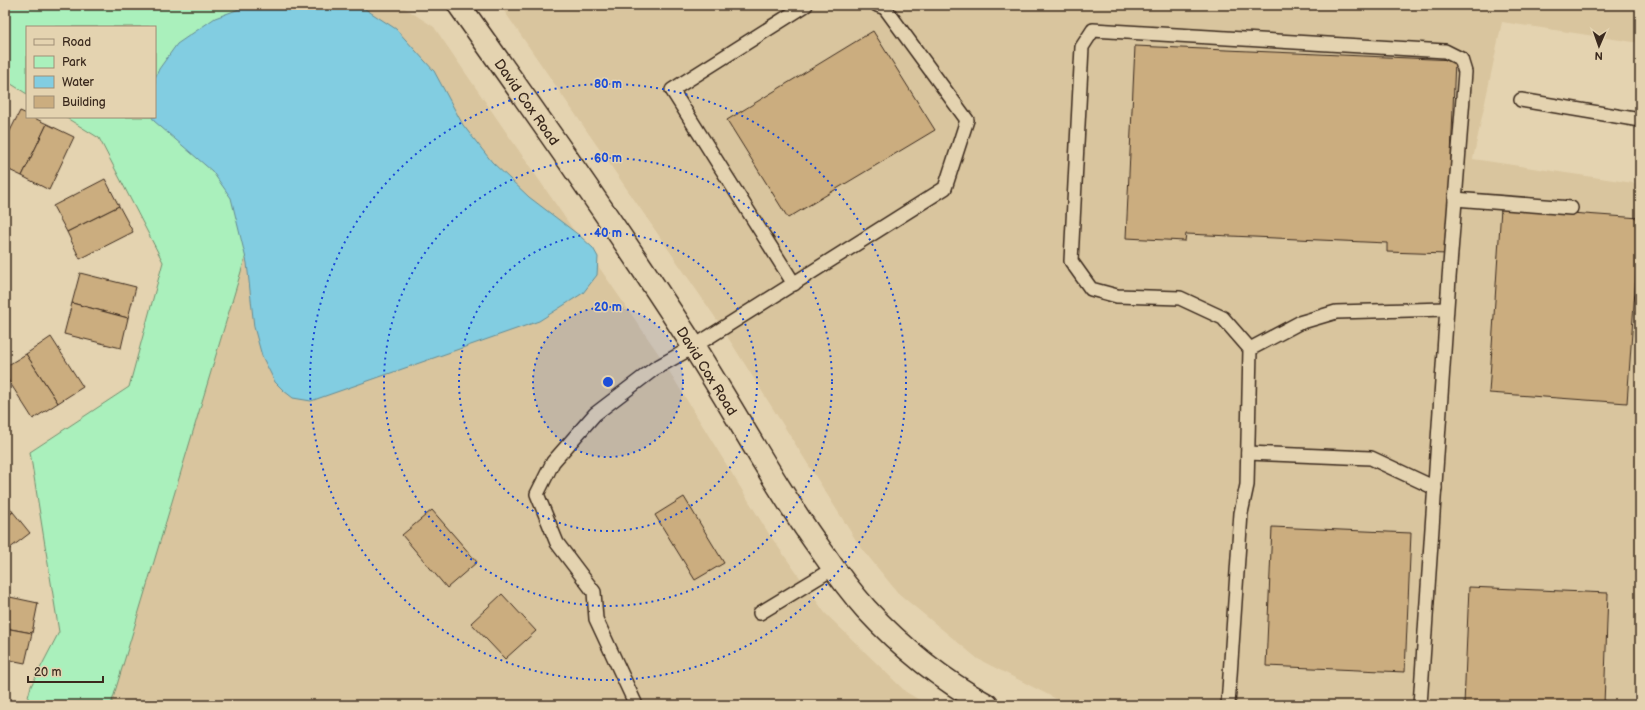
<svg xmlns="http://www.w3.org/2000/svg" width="1645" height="710" viewBox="0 0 1645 710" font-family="'Balsamiq Sans',sans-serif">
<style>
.built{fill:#d9c59e}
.green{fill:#aaf0bc;stroke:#728d6d}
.water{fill:#82cde1;stroke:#668c93}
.building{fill:#cbad7f;stroke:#3b2a1e}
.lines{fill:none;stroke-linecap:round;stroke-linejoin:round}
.lane-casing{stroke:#3b2a1e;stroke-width:16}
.secondary-casing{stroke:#3b2a1e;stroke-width:25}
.lane{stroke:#e4d3b0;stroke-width:13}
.secondary{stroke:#e4d3b0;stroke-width:22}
.ring{fill:none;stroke:#1d4ed8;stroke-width:2;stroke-dasharray:2 4}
.labels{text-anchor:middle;stroke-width:3;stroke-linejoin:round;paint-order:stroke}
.street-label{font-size:14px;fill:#3b2a1e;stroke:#e4d3b0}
.centre{fill:#1d4ed8;stroke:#e4d3b0;stroke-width:2}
.ring-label{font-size:12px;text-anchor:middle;font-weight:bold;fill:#1d4ed8;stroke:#e4d3b0;stroke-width:3;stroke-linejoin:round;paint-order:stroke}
</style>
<rect width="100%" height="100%" fill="#e4d3b0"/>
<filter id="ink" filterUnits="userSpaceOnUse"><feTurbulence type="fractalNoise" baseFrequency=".025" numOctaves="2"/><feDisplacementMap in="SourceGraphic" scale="8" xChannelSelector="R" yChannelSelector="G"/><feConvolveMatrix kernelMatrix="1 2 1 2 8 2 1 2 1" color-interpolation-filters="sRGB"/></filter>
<g filter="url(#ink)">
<g class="built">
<path d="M321,5H400L434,27L658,353L769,534L825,613L906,692L928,705H111Z"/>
<path d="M500,5H1640V43L1502,22L1473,159L1640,184V705H1068L978,659L898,593L859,545L715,317Z"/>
</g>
<path class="green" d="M5,5H321L111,705H26L31,686L59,632L30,452L129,387L163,262L99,138L65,117H155V27H27V94L5,80Z"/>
<path class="water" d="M250,5H359L396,29L434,71L463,125L492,162L529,197L580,236L593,248L598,257L597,275L583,293L539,321L311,401L293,398L284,391L275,382L262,356L254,327L247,263L231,198L212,171L154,121L152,117H155V78L159,69L177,44L215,18Z"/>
<g class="building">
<path d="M873,31L935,130L788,218L727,120Z"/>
<path d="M1135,46L1455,60L1447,254L1387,252V243L1186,234L1185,241L1126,238Z"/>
<path d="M20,111L27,114V117H32L47,124L22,176L5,168V141Z"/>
<path d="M47,124L74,137L49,190L22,176Z"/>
<path d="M105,179L119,206L67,232L53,206Z"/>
<path d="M119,206L133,232L80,259L67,232Z"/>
<path d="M1501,208L1640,218L1627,403L1489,393Z"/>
<path d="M80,273L136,287L128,318L72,303Z"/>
<path d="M72,303L128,318L121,348L64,334Z"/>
<path d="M51,337L83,387L58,403L26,354Z"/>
<path d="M26,354L58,403L33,419L5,375V367Z"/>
<path d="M684,497L724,563L695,580L655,515Z"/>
<path d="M5,501L13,512L5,518Z"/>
<path d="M432,510L477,562L447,588L402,535Z"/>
<path d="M13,512L30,533L5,552V518Z"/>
<path d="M1272,527L1411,533L1405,672L1266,666Z"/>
<path d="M1469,587L1608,593L1604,705H1464Z"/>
<path d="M502,594L536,631L505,659L471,623Z"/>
<path d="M5,596L38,603L32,633L5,628Z"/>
<path d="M5,628L32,633L25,663L5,659Z"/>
</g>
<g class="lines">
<defs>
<g id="lane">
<path d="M1521,100L1640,120"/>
<path d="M1455,199L1571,208"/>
<path d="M794,284L672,90L806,5"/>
<path d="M1250,349L1299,323L1336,312L1446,309"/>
<path d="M1248,453L1371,458L1435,488"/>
<path d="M760,613L834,568"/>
<path d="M636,705L596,619L594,592L557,543L537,494L553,462L595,414L654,369L693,347L945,188L967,120L885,8L877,5"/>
<path d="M1228,705L1241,513L1247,485L1250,349L1223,318L1180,298L1117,296L1091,289L1071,261L1082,47L1093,30L1445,51L1461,59L1465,72L1449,278L1420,705"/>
</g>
<path id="secondary" d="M459,5C537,115 615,225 688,338C734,409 773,484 823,553C836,572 850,591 866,609C901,647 942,680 987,705"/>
</defs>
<use href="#lane" class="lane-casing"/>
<use href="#secondary" class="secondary-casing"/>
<use href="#lane" class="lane"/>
<use href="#secondary" class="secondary"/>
</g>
</g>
<circle cx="608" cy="382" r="75" fill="#1d4ed8" fill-opacity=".12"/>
<g class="ring">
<circle cx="608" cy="382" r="75"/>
<circle cx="608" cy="382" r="149"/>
<circle cx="608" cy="382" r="224"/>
<circle cx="608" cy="382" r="298"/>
</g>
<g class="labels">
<g class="street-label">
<text transform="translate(527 102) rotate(55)" y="5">David Cox Road</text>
<text transform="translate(707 371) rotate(58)" y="5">David Cox Road</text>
</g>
</g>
<circle cx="608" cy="382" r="6" class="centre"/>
<g class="ring-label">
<text x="608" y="88">80 m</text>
<text x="608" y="162">60 m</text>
<text x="608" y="237">40 m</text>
<text x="608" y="311">20 m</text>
</g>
<rect width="1645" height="710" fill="none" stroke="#e4d3b0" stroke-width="20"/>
<rect x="10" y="10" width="1625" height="690" fill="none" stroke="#3b2a1e" stroke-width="1.5" filter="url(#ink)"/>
<rect x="26" y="26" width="130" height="92" fill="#e4d3b0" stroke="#a08f76"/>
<rect x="34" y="39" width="20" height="6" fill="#e4d3b0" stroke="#a08f76"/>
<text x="62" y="46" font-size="12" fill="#3b2a1e">Road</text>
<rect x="34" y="56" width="20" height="12" fill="#aaf0bc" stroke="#a08f76"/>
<text x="62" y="66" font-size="12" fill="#3b2a1e">Park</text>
<rect x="34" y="76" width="20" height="12" fill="#82cde1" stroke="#a08f76"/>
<text x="62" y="86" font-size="12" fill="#3b2a1e">Water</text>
<rect x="34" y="96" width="20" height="12" fill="#cbad7f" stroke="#a08f76"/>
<text x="62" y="106" font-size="12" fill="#3b2a1e">Building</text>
<g transform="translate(1599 46) rotate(182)" stroke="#e4d3b0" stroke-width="3" paint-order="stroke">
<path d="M0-3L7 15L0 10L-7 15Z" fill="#3b2a1e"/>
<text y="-6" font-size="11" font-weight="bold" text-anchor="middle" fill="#3b2a1e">N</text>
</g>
<path d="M28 676v6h75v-6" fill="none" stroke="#3b2a1e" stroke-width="2"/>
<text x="34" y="676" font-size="12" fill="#3b2a1e" stroke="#e4d3b0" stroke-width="3" paint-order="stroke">20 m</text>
</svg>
